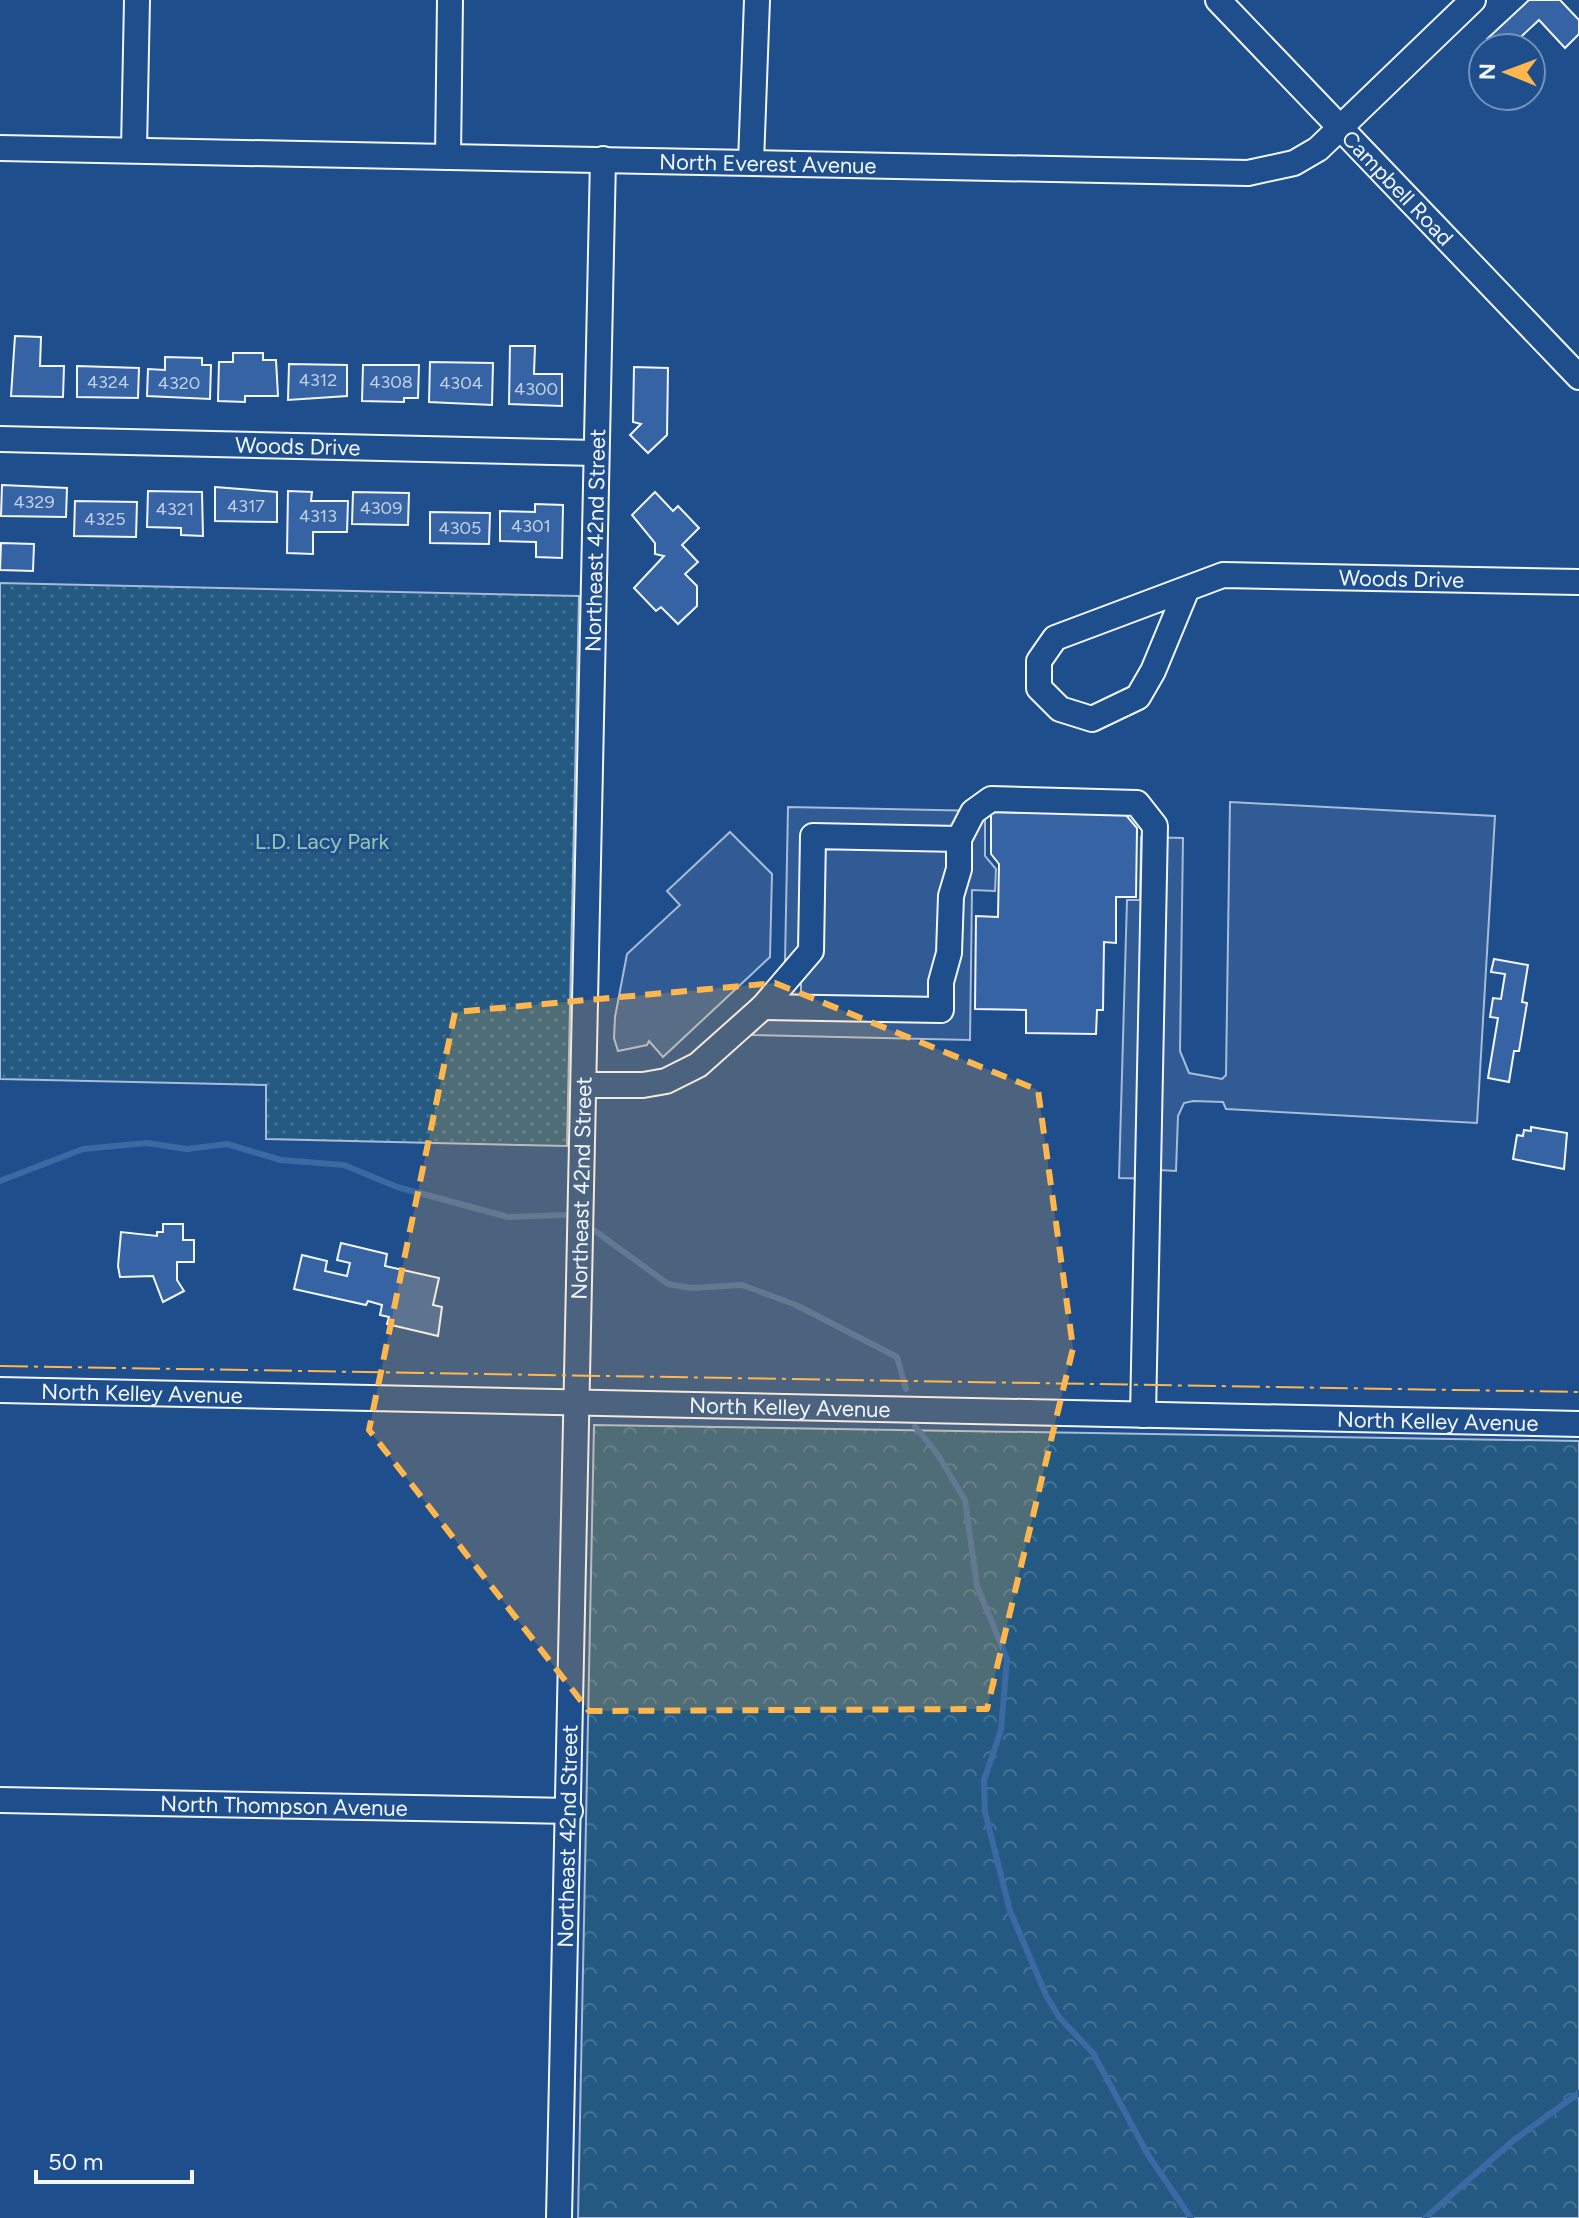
<svg xmlns="http://www.w3.org/2000/svg" width="1579" height="2218" viewBox="0 0 1579 2218" font-family="Figtree,sans-serif">
<style>
.grass{fill:url(#grass-dots);stroke:#a8bbd7;stroke-width:2}
.forest{fill:url(#forest-crowns);stroke:#a8bbd7;stroke-width:2}
.parking{fill:#305b95;stroke:#a8bbd7;stroke-width:2}
.lines{fill:none;stroke-linecap:round;stroke-linejoin:round}
.stream{stroke:#3b69a3;stroke-width:6}
.building{fill:#3563a3;stroke:#f2f6ff;stroke-width:2}
.minor-casing{stroke:#f2f6ff;stroke-width:28}
.minor{stroke:#1f4e8c;stroke-width:24}
.power{stroke:#ffb74d;stroke-width:2;stroke-dasharray:28 6 4 6;stroke-linecap:butt}
.marked{fill:#ffb74d;fill-opacity:0.2;stroke:#ffb74d;stroke-width:6;stroke-dasharray:16 10;stroke-linejoin:round}
.labels{text-anchor:middle;stroke-width:6;stroke-linejoin:round;paint-order:stroke}
.number-label{font-size:18px;fill:#c3d1e8}
.street-label{font-size:22px;fill:#f2f6ff;stroke:#1f4e8c}
.park-label{font-size:22px;fill:#97c8a6;stroke:#1f4e8c}
</style>
<defs>
<pattern id="grass-dots" width="8" height="8" patternUnits="userSpaceOnUse" patternTransform="scale(2)"><rect width="8" height="8" fill="#245a82"/><path d="M2 2h.1M6 6h.1" fill="none" stroke="#447295" stroke-width="1.8" stroke-linecap="round"/></pattern>
<pattern id="forest-crowns" width="20" height="18" patternUnits="userSpaceOnUse" patternTransform="scale(2)"><rect width="20" height="18" fill="#245a82"/><path d="M2 6a3 3 0 1 1 6 0M12 15a3 3 0 1 1 6 0" fill="none" stroke="#447295"/></pattern>
</defs>
<rect width="100%" height="100%" fill="#1f4e8c"/>
<path class="grass" d="M0,583L579,596L567,1146L266,1139V1085L0,1079Z"/>
<path class="forest" d="M594,1425L1579,1441V2218H578Z"/>
<g class="parking">
<path d="M1230,802L1495,816L1477,1123L1226,1109L1223,1102L1193,1101L1184,1103L1178,1116L1176,1171L1160,1170L1159,1179L1119,1178L1127,900H1140L1141,837L1183,838L1180,1051L1189,1073L1222,1079L1226,1075Z"/>
<path d="M788,807L985,811V856L996,869L995,891L972,890L970,1040L752,1035L790,996H801V963L785,962Z"/>
<path d="M730,832L772,874L770,957L663,1057L649,1041L647,1045L618,1051L614,1038L615,1017L627,954L680,905L667,891Z"/>
</g>
<g class="lines">
<g class="stream">
<path d="M0,1181L83,1149L147,1143L187,1149L227,1144L281,1160L344,1165L397,1187L508,1217L565,1215"/>
<path d="M591,1228L668,1284L691,1288L742,1285L796,1305L897,1357L906,1389"/>
<path d="M915,1426L938,1455L965,1500L977,1586L1007,1659L1001,1730L984,1780L985,1812L1010,1911L1046,1995L1059,2017L1093,2053L1148,2155L1191,2218"/>
<path d="M1425,2218L1514,2140L1579,2093"/>
</g>
</g>
<g class="building">
<path d="M1529,0H1560L1579,20V34L1565,48L1539,20L1509,48H1496L1487,39Z"/>
<path d="M15,336L41,337L40,366H64L63,397L11,396Z"/>
<path d="M510,346H535L534,374H562V406L509,404Z"/>
<path d="M233,353H263V360H276L278,396H245V402L218,401L219,362H233Z"/>
<path d="M165,357L202,358V365H211L210,399L147,396L148,369L165,370Z"/>
<path d="M430,362L493,363L492,405L429,402Z"/>
<path d="M289,364L347,365V396L288,400Z"/>
<path d="M363,365H419L418,398H404V402L362,401Z"/>
<path d="M77,366L139,368L138,398L77,397Z"/>
<path d="M634,367L668,368L667,435L648,453L630,435L641,424L633,422Z"/>
<path d="M2,485L67,488L66,517L1,516Z"/>
<path d="M215,487L277,492V522L215,521Z"/>
<path d="M148,491L202,492L203,536L181,535V528L147,527Z"/>
<path d="M288,491L312,492L311,501H348L347,532H313V554L287,553Z"/>
<path d="M353,492L409,493L408,525L352,524Z"/>
<path d="M655,492L673,511L678,506L699,528L682,545L698,562L685,574L697,586V606L678,624L661,607L656,611L634,588L664,556L655,554V543L632,515Z"/>
<path d="M75,501L137,502L136,537L74,536Z"/>
<path d="M535,504L563,505L562,558L536,557V542L500,541V511L535,512Z"/>
<path d="M430,512L490,513L489,544L430,543Z"/>
<path d="M1,543L34,544L33,571L0,570Z"/>
<path d="M991,812L1125,814L1137,828L1136,897H1116V943L1104,942L1103,1010H1097L1096,1034L1026,1033V1010L975,1009L976,916L998,917L999,864L991,854Z"/>
<path d="M1494,959L1528,965L1522,1002L1527,1003L1519,1051H1514L1509,1082L1488,1078L1498,1018L1490,1017L1493,998L1501,999L1505,974L1491,972Z"/>
<path d="M1531,1127L1567,1133L1564,1169L1513,1159L1517,1135L1523,1136L1524,1130L1531,1131Z"/>
<path d="M163,1224H183V1240H194V1262H177V1280L184,1291L163,1302L153,1276L120,1277L118,1266L121,1232L157,1236V1232H163Z"/>
<path d="M341,1243L387,1254L385,1266L439,1278L433,1305L442,1307L438,1336L387,1324L389,1317L380,1315L382,1305L368,1301L366,1305L294,1289L302,1255L327,1261L325,1271L347,1276L350,1263L337,1260Z"/>
</g>
<g class="lines">
<defs>
<g id="minor">
<path id="s1" d="M1218,0L1579,377"/>
<path id="s2" d="M0,148L1248,173L1294,163L1318,149L1473,0"/>
<path d="M134,149L137,0"/>
<path d="M448,157L450,0"/>
<path d="M751,162L757,0"/>
<path id="s3" d="M0,439L596,453"/>
<path id="s4" d="M1187,589L1153,671L1138,697L1092,719L1060,709L1039,688V661L1055,638L1223,575L1579,582"/>
<path d="M763,1007L941,1010V982L949,953L951,896L959,869V839"/>
<path d="M584,1085H643L666,1081L698,1065L763,1007L811,951L813,836L959,839L973,812L991,799L1137,803L1155,826L1143,1415"/>
<path id="s5" d="M0,1390L1579,1424"/>
<path id="s6" d="M0,1800L570,1811"/>
<path id="s7" d="M559,2218L603,159"/>
</g>
</defs>
<use href="#minor" class="minor-casing"/>
<use href="#minor" class="minor"/>
<path class="power" d="M0,1366L1579,1392"/>
</g>
<path class="marked" d="M775,983L1038,1090L1073,1348L987,1709L589,1711L369,1430L455,1012Z"/>
<g class="labels">
<g class="number-label">
<text x="318" y="386">4312</text>
<text x="108" y="388">4324</text>
<text x="391" y="388">4308</text>
<text x="179" y="389">4320</text>
<text x="461" y="389">4304</text>
<text x="536" y="395">4300</text>
<text x="34" y="508">4329</text>
<text x="246" y="512">4317</text>
<text x="381" y="514">4309</text>
<text x="175" y="515">4321</text>
<text x="318" y="522">4313</text>
<text x="105" y="525">4325</text>
<text x="531" y="532">4301</text>
<text x="460" y="534">4305</text>
</g>
<g class="street-label">
<text dy="8" stroke="none"><textPath href="#s2" startOffset="768">North Everest Avenue</textPath></text>
<text dy="8" stroke="none"><textPath href="#s1" startOffset="260">Campbell Road</textPath></text>
<text dy="8" stroke="none"><textPath href="#s3" startOffset="298">Woods Drive</textPath></text>
<text dy="8" stroke="none"><textPath href="#s7" startOffset="1678">Northeast 42nd Street</textPath></text>
<text dy="8" stroke="none"><textPath href="#s4" startOffset="646">Woods Drive</textPath></text>
<text dy="8" stroke="none"><textPath href="#s7" startOffset="1030">Northeast 42nd Street</textPath></text>
<text dy="8" stroke="none"><textPath href="#s5" startOffset="142">North Kelley Avenue</textPath></text>
<text dy="8" stroke="none"><textPath href="#s5" startOffset="790">North Kelley Avenue</textPath></text>
<text dy="8" stroke="none"><textPath href="#s5" startOffset="1438">North Kelley Avenue</textPath></text>
<text dy="8" stroke="none"><textPath href="#s6" startOffset="284">North Thompson Avenue</textPath></text>
<text dy="8" stroke="none"><textPath href="#s7" startOffset="382">Northeast 42nd Street</textPath></text>
</g>
<g class="park-label">
<text x="322" y="849">L.D. Lacy Park</text>
</g>
</g>
<g transform="translate(1507 72) rotate(271)"><circle r="38" fill="#1f4e8c" stroke="#7391ba" stroke-width="2"/>
<path d="M0-6L14 30L0 20L-14 30Z" fill="#ffb74d"/>
<text y="-12" font-size="22" font-weight="bold" text-anchor="middle" fill="#f2f6ff">N</text>
</g>
<path d="M36 2170v12h156v-12" fill="none" stroke="#f2f6ff" stroke-width="4"/>
<text x="48" y="2170" font-size="24" fill="#f2f6ff" stroke="#1f4e8c" stroke-width="6" paint-order="stroke">50 m</text>
</svg>
